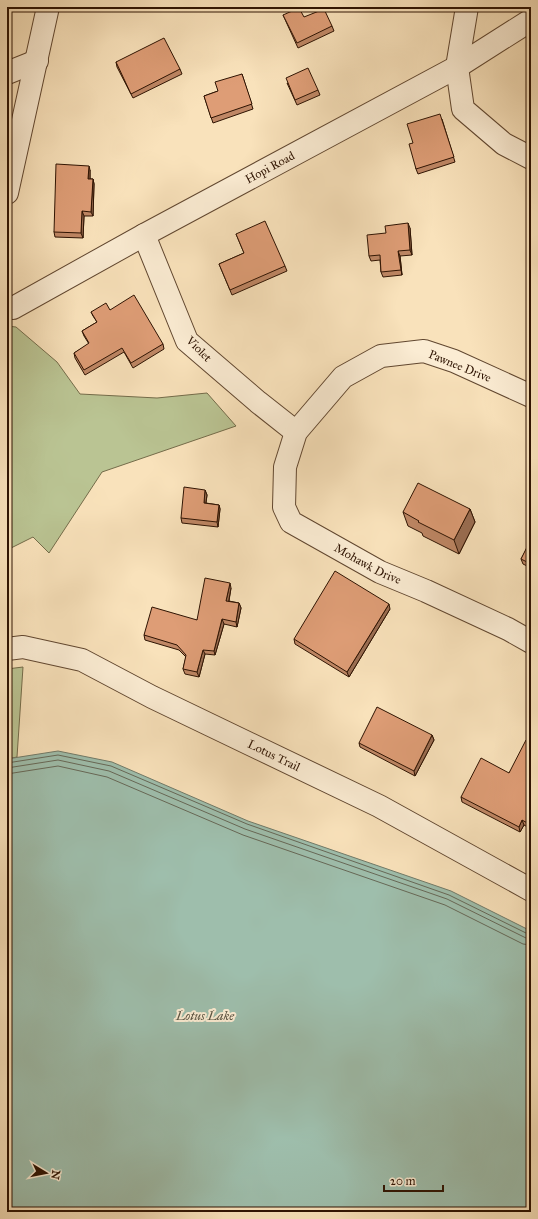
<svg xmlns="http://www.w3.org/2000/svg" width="538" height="1219" viewBox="0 0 538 1219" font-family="'IM FELL Great Primer',serif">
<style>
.green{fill:#bac493;stroke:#746c4a}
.water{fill:#9ebeac;stroke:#717a68}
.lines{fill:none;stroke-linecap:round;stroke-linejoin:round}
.shore{stroke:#666857;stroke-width:1}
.street-casing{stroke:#614730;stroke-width:24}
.street{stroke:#fbecd3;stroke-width:22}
.wall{fill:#bf8765;stroke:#2e1302}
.shaded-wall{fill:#9b6e53;stroke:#2e1302}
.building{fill:#de9d76;stroke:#2e1302}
.labels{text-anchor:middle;stroke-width:4;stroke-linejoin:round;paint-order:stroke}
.street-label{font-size:12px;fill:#2e1302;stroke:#fbecd3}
.water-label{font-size:13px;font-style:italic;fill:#554f3e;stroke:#fbecd3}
</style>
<rect width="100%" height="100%" fill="#f9e2bb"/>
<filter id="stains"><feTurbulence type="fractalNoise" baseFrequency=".005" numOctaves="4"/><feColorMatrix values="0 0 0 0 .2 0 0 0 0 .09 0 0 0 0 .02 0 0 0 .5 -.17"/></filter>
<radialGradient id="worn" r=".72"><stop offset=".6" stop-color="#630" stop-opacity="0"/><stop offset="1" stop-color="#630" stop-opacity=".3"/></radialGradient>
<g class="green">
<path d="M7,326L16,327L57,362L80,394L157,398L207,393L236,426L102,472L49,553L33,537L7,550Z"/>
<path d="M23,667L17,757L7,759V669Z"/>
</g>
<path class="water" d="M58,751L112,762L248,821L451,891L531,931V1212H7V759Z"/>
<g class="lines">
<g class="shore">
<path d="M7,763L58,755L111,766L247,824L449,895L528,934H531"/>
<path d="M7,768L58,760L109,771L245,829L447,899L526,938L531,939"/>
<path d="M7,774L58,766L107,777L243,835L445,905L523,944L531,945"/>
</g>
<defs>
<g id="street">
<path d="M467,7L457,67L463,109L504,144L531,158"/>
<path d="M7,73L37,61"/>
<path d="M7,193L48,7"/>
<path d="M144,235L187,341L258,402L296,432"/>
<path id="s1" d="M7,307L13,308L144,235L457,67L531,20"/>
<path id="s2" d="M531,396L454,361L424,351L381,356L343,377L296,432L285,467L284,507L291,522L380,572L426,591L508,629L531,642"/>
<path id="s3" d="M7,649L23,647L82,660L152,697L379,806L531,890"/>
</g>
</defs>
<use href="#street" class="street-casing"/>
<use href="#street" class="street"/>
</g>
<g class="wall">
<path d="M283,15L332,26L334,31L298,48Z"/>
<path d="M116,62L180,69L182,74L133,98L117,67Z"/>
<path d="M242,74L253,109L213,123L204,96L218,91Z"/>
<path d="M287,83L318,90L320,95L297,105Z"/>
<path d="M442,119L455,162L418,174L416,169L413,143Z"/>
<path d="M90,170V179H93L94,184L93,216H84L83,238L55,237L54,232Z"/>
<path d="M410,228L412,255L400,256L402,275L383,277L381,272L380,260L371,261L369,256L386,233Z"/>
<path d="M236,234L285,266L287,271L232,295L219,264L244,253Z"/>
<path d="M110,310L163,344L164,349L133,368L124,352L85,375L75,358L74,353L89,344L84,336L82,331L97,322L93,316L91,312Z"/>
<path d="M205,490L207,495L206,503L219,505L220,509L218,527L182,523L181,518Z"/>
<path d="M470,509L475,522L459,554L423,536L422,533L408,526L403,512Z"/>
<path d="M531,541V568L523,564L521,559Z"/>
<path d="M231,588L229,601L239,603L241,608L237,627L224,624L215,655L205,654L199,677L185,674L183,669L186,657L179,650L145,640L144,635L197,620Z"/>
<path d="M390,609L349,677L295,644L294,639Z"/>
<path d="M432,735L434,740L415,776L360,747L359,743Z"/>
<path d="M531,742V829L524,825L520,832L462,802L461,797L509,773Z"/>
</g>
<g class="shaded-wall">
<path d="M89,166L90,170V184L88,179Z"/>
<path d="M93,179L94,184L93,216L91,212Z"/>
<path d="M82,211L84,216L83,238L81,233Z"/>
<path d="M408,223L410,228L412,255L410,250Z"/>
<path d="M398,251L400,256L402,275L401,270Z"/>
<path d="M205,490L207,495L205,508L204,503Z"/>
<path d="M219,505L220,509L218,527L217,522Z"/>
<path d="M470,509L475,522L459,554L454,540Z"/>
<path d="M230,583L231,588L228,605L226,601Z"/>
<path d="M239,603L241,608L237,627L236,622Z"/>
<path d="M389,604L390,609L349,677L347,672Z"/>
<path d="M222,619L224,624L215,655L214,651Z"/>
<path d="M203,650L205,654L199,677L197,672Z"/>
<path d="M432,735L434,740L415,776L414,771Z"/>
<path d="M522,820L524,825L520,832L519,827Z"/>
</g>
<g class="building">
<path d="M299,8L304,17L324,9L332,26L297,43L283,15Z"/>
<path d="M164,38L180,69L131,94L116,62Z"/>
<path d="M308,68L318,90L295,100L286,78Z"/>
<path d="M242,74L252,104L211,118L204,96L218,91L215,82Z"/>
<path d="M440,114L454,157L416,169L409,144L413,143L407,124Z"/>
<path d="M56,164L89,166L88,179H93L91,212L82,211L81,233L54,232Z"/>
<path d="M265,221L285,266L230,290L219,264L244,253L236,234Z"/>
<path d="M408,223L410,250L398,251L401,270L381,272L380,255L369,256L367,235L386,233L385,226Z"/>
<path d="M134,295L163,344L131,363L122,348L84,370L74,353L89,343L82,331L97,322L91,312L106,303L110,310Z"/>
<path d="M418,483L470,509L454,540L418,522L419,521L403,512Z"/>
<path d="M184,487L205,490L204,503L219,505L217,522L181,518Z"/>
<path d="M530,541H531V564L521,559Z"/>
<path d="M335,571L389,604L347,672L294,639Z"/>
<path d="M205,578L230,583L226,601L239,603L236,622L222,619L214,651L203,650L197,672L183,669L186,655L177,645L144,635L152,607L197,620Z"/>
<path d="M377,707L432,735L414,771L359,743Z"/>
<path d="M526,740L531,742V825L522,820L519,827L461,797L481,758L509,773Z"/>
</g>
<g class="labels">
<g class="street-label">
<text dy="4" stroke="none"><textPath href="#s1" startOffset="299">Hopi Road</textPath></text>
<text transform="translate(199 349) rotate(45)" y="4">Violet</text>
<text transform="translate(460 366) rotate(22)" y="4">Pawnee Drive</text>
<text dy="4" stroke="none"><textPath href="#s2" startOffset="456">Mohawk Drive</textPath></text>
<text dy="4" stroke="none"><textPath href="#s3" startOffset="291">Lotus Trail</textPath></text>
</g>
<g class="water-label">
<text x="205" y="1020">Lotus Lake</text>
</g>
</g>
<rect width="538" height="1219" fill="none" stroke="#f9e2bb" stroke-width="24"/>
<rect x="8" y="8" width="522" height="1203" fill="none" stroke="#2e1302" stroke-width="2"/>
<rect x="12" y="12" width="514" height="1195" fill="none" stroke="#2e1302"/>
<g transform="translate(46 1173) rotate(100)" stroke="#fbecd3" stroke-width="3" paint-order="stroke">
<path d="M0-3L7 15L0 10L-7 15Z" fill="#2e1302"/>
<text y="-6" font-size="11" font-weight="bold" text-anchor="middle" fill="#2e1302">N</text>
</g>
<path d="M384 1185v6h59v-6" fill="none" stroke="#2e1302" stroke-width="2"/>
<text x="390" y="1185" font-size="12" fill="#2e1302" stroke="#fbecd3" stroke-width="3" paint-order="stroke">20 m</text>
<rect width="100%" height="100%" filter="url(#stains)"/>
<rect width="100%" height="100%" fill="url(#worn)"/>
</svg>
